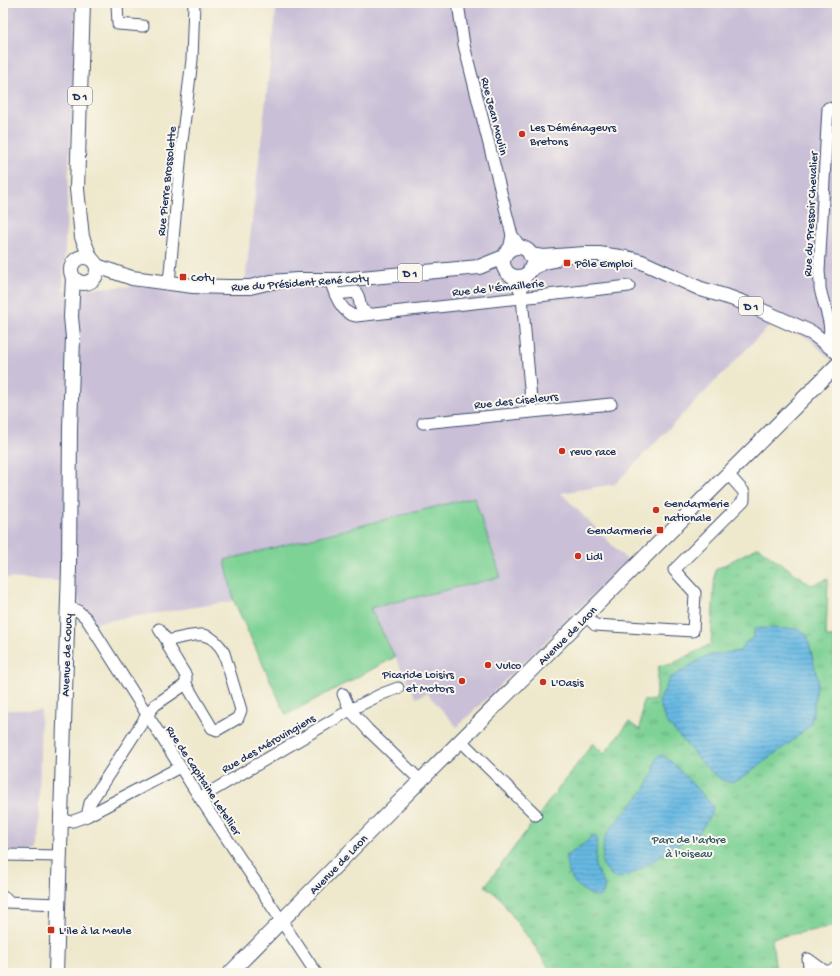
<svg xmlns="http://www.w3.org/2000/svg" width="840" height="976" viewBox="0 0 840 976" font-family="'Gochi Hand',sans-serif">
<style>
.industrial{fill:#c9bfd7}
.grass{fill:#7ed295;stroke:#4c807a}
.park{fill:url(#park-tufts);stroke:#4c807a}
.water{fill:url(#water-rules);stroke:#4274a0}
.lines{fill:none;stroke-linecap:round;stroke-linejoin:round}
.minor-casing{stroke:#3b4b6e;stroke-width:13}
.major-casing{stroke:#3b4b6e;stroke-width:16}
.minor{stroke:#fff;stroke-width:11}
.major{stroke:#fff;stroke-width:14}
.poi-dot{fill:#c8321e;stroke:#fbf7ec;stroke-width:1.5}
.labels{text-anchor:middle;stroke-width:4;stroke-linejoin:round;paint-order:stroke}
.shield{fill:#fbf7ec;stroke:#5e6b89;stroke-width:1}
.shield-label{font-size:11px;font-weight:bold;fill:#1b2f5e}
.street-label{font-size:12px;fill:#1b2f5e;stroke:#fbf7ec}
.poi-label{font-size:12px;fill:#1b2f5e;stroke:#fbf7ec;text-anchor:start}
.park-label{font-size:12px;fill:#34586c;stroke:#fbf7ec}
</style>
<defs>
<pattern id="park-tufts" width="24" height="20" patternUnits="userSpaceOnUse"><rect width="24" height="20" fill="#7ed295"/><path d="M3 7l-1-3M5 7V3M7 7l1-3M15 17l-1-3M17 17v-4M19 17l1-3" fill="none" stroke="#66ab7d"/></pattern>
<pattern id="water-rules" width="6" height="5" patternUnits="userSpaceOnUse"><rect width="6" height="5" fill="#68b9e3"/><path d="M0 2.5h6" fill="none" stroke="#5597bb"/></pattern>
</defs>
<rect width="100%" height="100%" fill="#fbf7ec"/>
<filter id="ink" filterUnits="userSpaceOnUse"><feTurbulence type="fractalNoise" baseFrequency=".025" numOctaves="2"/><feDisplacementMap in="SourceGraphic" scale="8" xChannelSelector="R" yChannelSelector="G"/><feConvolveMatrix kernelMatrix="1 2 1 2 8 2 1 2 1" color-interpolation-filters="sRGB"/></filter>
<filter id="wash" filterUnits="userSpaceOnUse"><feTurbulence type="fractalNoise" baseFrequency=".012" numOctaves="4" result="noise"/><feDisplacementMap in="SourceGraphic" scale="16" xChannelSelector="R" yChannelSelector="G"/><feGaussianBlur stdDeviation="0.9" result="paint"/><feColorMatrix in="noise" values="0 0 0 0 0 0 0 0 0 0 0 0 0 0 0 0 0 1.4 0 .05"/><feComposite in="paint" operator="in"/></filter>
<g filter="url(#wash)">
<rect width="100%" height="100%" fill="#eee8cc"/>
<g class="industrial">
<path d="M3,3H75L73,85L63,290L115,287L245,282L277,3H837V116L832,135H837V365L808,338L772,323L615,484L561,493L628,561L457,727L427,693L416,698L370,608L501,577L225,560L234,601L94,623L73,593L59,581L3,578Z"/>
<path d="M3,710H41L38,851L3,852Z"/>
</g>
<path class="grass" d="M474,497L501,577L370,608L395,657L286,715L234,601L225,560Z"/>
<path class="park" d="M758,547L811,585L828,579L826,637H834L833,727L837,724V926L772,938L776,973H552L538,951L498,896L485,886L593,743L604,754L629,722L640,730L643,701L655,700L659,666L672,664L711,644L715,570Z"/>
<g class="water">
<path d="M755,628L799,629L807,635L818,680L811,724L791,742L739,780L730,782L723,781L706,767L666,721L659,702L670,678L706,656L740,651L745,643L753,638Z"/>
<path d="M662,755L674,764L712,805L713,808L711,814L697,836L682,842L639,870L624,877L615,878L610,874L602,863L604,841L609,830L645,789L654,772L655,760L659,756Z"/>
<path d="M593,835L595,836L597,838L595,866L605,886L603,894L598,897C578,891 566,877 566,856L584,844Z"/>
</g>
</g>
<g filter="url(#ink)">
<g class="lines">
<defs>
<g id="minor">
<path d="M117,3L118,24L143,26"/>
<path d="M458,3L464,45L504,204L512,235L521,248"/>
<path d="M509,250L512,235"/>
<path d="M512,276L521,292L522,297L532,411"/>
<path d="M169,283L182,141L192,60L194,3"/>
<path d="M331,283C335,295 342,314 356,316L629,286"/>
<path d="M521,292L527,273"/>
<path d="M335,294L356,292C364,303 354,308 370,314"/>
<path d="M827,344C835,326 823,306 820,288C820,283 820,278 819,272L828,108"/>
<path d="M423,423L611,404"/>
<path d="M67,608L77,610L86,618L200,798L316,973"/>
<path d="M586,616L595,625L693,631L695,593L674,570L744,500V492L728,474"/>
<path d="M159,629L167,641L169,648L186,676V684L212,728L217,730L238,718L241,710L224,653C220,645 212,636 202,635C195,634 175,639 167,641"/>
<path d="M343,694L350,710L382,694L398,688"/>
<path d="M461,741L536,815"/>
<path d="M200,798L350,710L368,730L421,781"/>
<path d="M87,816L180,767"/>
<path d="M61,822L73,821L87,816L90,803L147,715L155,705L186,684"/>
<path d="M3,855L61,856"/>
<path d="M3,898H6V902L59,904"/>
<path d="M810,973L808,959L826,972"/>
<path d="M823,973L837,968"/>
</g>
<g id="major">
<path d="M83,3L77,189L82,237L91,259"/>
<circle cx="518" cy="262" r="15"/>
<path d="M530,255L543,257L585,254H599L627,258L642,262L701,289L731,298L747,304L812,333L837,352"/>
<circle cx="84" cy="270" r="13"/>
<path d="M97,266L132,278L193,286L228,287H250L271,282L297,280H340L479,267L504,257"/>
<path d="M531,268L545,262L554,260"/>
<path d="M56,973L69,568L70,428L73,337L71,317L73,277"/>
<path d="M230,973L390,811L837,365"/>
</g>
</defs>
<use href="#minor" class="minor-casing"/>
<use href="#major" class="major-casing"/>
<use href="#minor" class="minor"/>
<use href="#major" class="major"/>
</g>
</g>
<g class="poi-dot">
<circle cx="522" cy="134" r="4"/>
<rect x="563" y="259" width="8" height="8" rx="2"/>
<rect x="179" y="273" width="8" height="8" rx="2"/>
<circle cx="562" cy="451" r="4"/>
<circle cx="656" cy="510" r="4"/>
<rect x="656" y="526" width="8" height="8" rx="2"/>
<circle cx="578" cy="556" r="4"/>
<circle cx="488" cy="665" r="4"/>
<circle cx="462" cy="681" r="4"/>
<circle cx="543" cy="682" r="4"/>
<rect x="47" y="926" width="8" height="8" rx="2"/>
</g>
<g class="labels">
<g class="shield">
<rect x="68" y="87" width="24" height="18" rx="3"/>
<rect x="398" y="264" width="24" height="18" rx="3"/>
<rect x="739" y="297" width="24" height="18" rx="3"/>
</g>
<g class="shield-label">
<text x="80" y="100">D 1</text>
<text x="410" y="277">D 1</text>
<text x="751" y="310">D 1</text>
</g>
<g class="street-label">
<text transform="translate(495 116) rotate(76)" y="4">Rue Jean Moulin</text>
<text transform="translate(166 181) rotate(-84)" y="4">Rue Pierre Brossolette</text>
<text transform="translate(810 214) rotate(-87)" y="4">Rue du Pressoir Chevalier</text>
<text transform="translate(300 282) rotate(-4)" y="4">Rue du Président René Coty</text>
<text transform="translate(498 287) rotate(-6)" y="4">Rue de l'Émaillerie</text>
<text transform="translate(516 400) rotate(-6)" y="4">Rue des Ciseleurs</text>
<text transform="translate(567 635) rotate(-45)" y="4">Avenue de Laon</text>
<text transform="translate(66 655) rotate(-88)" y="4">Avenue de Coucy</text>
<text transform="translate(268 743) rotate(-30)" y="4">Rue des Mérovingiens</text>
<text transform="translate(204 780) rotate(57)" y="4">Rue de Capitaine Letellier</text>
<text transform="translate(338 864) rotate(-46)" y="4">Avenue de Laon</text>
</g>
<g class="poi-label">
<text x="530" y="131">Les Déménageurs<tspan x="530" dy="14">Bretons</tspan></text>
<text x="575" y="267">Pôle Emploi</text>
<text x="191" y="281">Coty</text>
<text x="570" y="455">revo race</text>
<text x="664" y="507">Gendarmerie<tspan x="664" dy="14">nationale</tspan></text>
<text x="652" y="534" text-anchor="end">Gendarmerie</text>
<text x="586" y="560">Lidl</text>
<text x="496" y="669">Vulco</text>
<text x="454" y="678" text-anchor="end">Picaride Loisirs<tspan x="454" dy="14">et Motors</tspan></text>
<text x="551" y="686">L'Oasis</text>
<text x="59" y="934">L'ile à la Meule</text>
</g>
<g class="park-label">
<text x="689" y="843">Parc de l'arbre<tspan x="689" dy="14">à l'oiseau</tspan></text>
</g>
</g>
<rect width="840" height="976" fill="none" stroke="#fbf7ec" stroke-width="16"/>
</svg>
